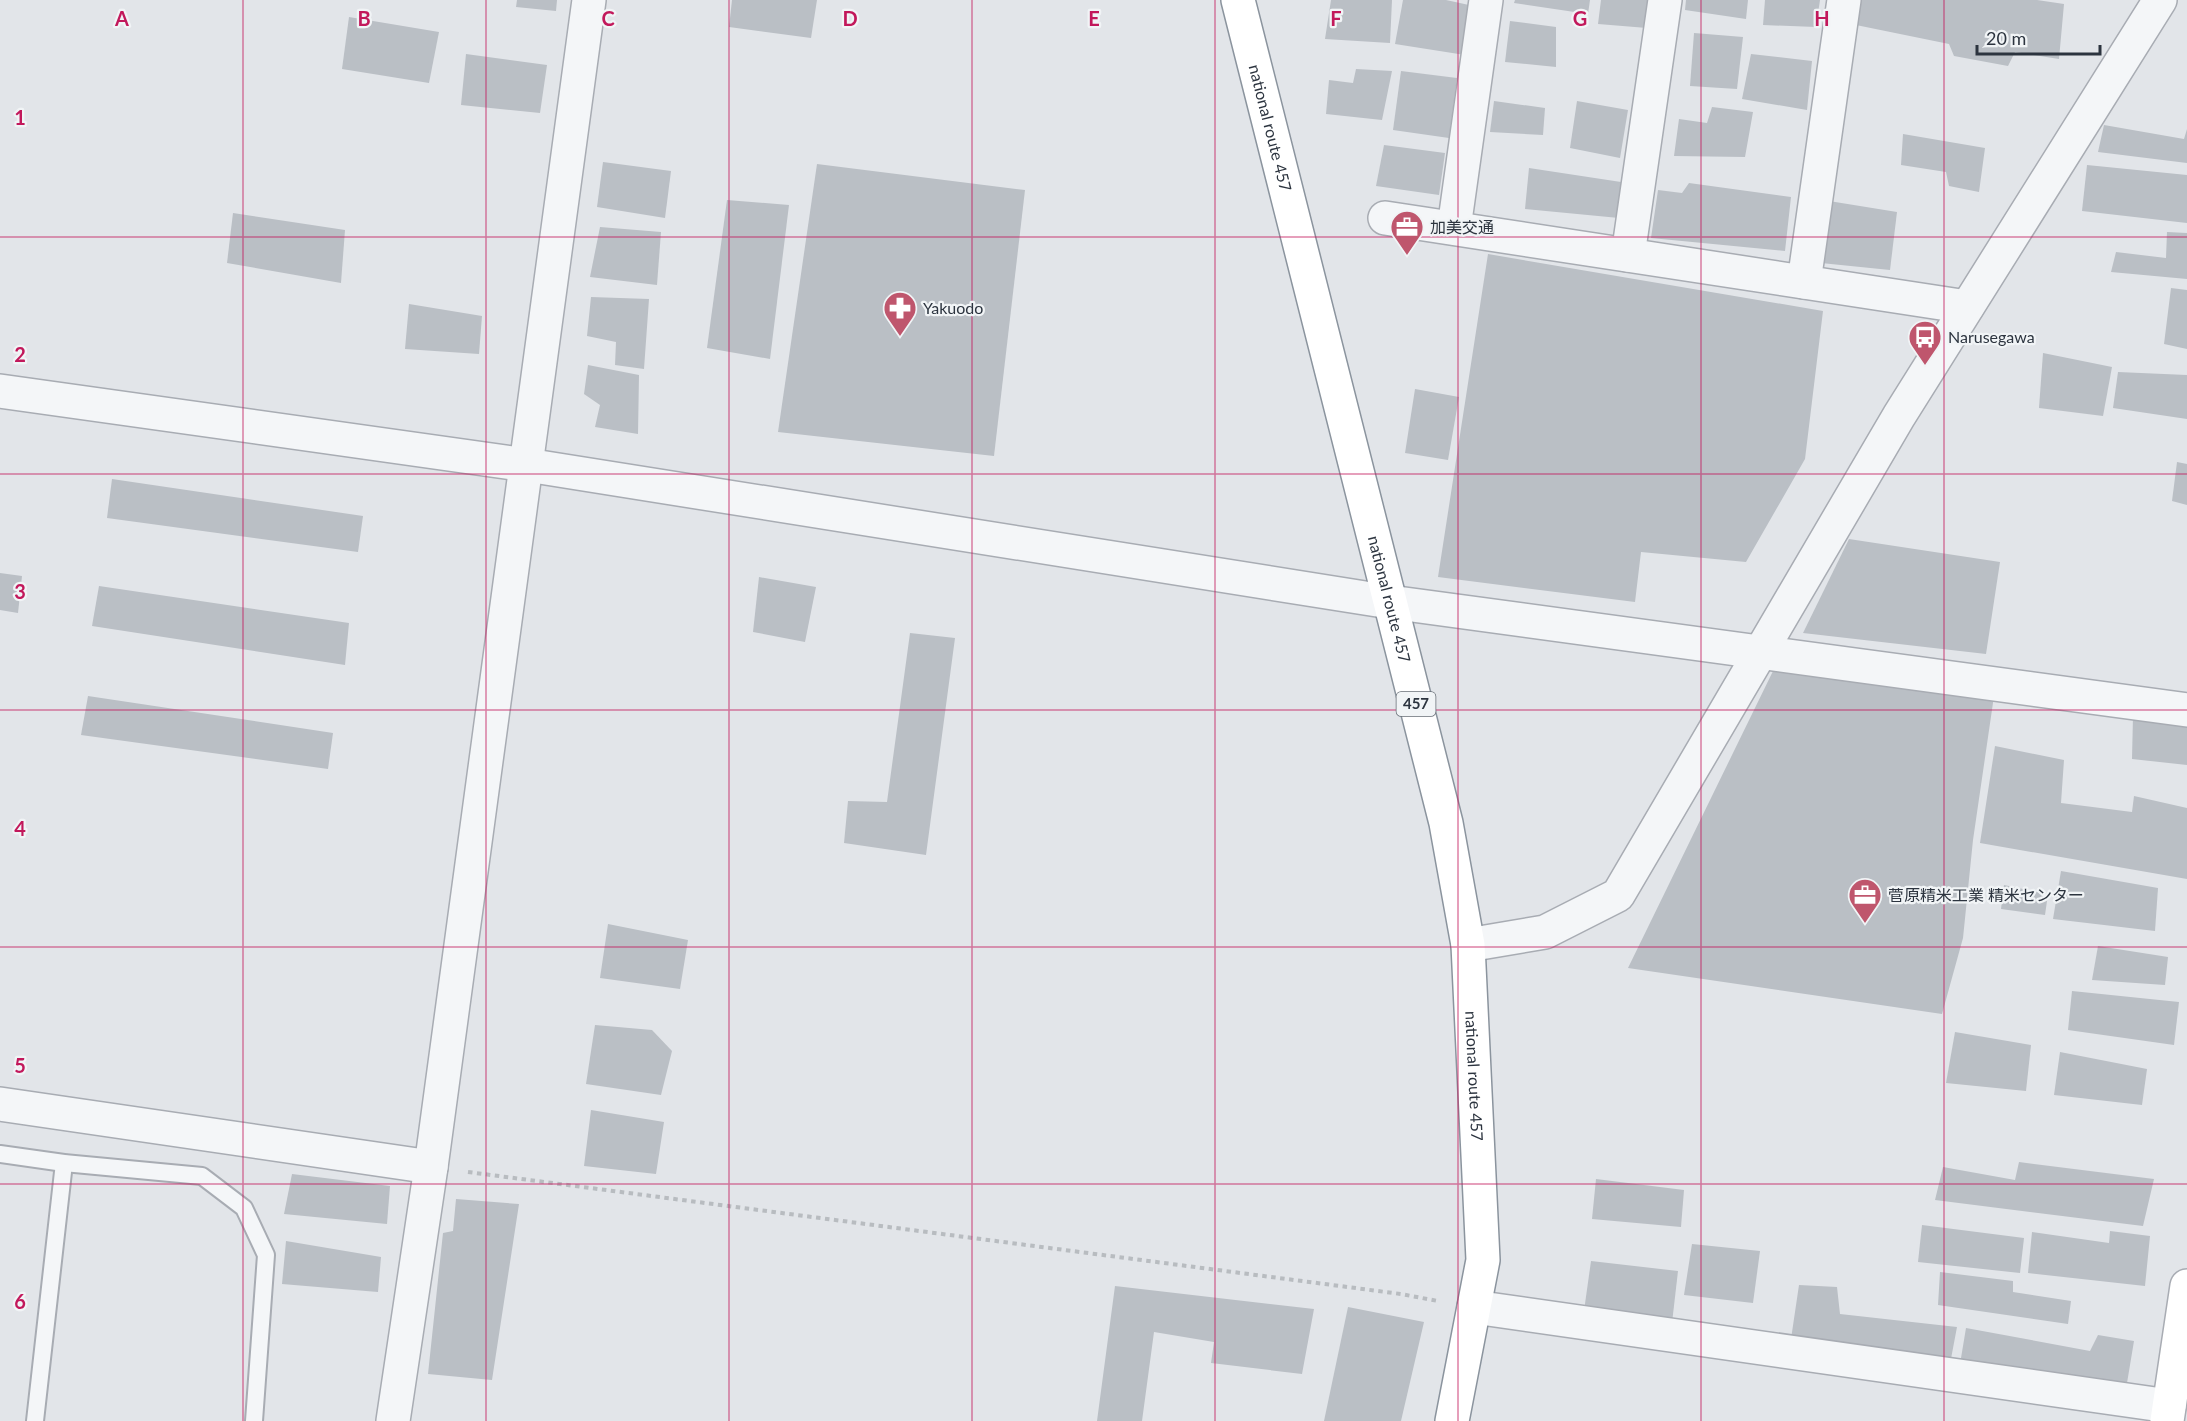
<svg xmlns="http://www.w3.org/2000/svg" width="2187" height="1421" viewBox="0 0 2187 1421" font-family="Lato,'Noto Sans JP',sans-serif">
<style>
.building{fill:#babfc5}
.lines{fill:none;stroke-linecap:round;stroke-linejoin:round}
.lane-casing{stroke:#a8acb3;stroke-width:20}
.street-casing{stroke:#a8acb3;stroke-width:36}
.secondary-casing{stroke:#a8acb3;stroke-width:36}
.highway-casing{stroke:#8b949e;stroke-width:36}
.path{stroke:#b8bcc0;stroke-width:4;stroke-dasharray:4.5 4.5;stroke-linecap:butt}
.lane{stroke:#f4f6f8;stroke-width:16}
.street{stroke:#f4f6f8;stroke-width:33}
.secondary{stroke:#fff;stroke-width:33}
.highway{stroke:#fff;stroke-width:33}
.grid{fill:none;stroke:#c2185b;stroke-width:1.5;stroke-opacity:0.55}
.labels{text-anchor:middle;stroke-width:4.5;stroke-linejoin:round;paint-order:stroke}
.shield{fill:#f1f4f6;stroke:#676e76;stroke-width:1.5}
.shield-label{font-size:15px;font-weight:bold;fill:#2c343f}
.street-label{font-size:16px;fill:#2c343f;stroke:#f1f4f6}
.poi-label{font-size:16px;fill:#2c343f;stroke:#f1f4f6;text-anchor:start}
.grid-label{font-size:20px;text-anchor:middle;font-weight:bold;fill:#c2185b;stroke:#f1f4f6;stroke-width:4.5;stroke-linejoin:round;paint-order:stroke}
</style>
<rect width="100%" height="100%" fill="#e2e5e9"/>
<g class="building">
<path d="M517,0H557L556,11L516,7Z"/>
<path d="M732,0H817L811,38L729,27Z"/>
<path d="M1331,0H1392L1390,43L1325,39Z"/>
<path d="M1403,0H1446L1469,5L1465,55L1395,44Z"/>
<path d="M1515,0H1590L1588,14L1514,3Z"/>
<path d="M1601,0H1651L1647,28L1598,24Z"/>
<path d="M1686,0H1748L1746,19L1685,10Z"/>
<path d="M1765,0H1820L1816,27L1763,25Z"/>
<path d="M1860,0H2037L2064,4L2059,59L2015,52L2008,66L1954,56L1949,44L1856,25Z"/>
<path d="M349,17L439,32L429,83L342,69Z"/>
<path d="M1510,21L1556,27V67L1505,62Z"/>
<path d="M1694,33L1743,37L1737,89L1690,86Z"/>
<path d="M466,54L547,65L540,113L461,105Z"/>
<path d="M1751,54L1812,61L1807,110L1742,99Z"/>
<path d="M1356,69L1392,71L1382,120L1326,114L1329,80L1353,83Z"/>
<path d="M1401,71L1457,78L1449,138L1393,130Z"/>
<path d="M1494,101L1545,108L1543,135L1490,132Z"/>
<path d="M1577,101L1628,110L1620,158L1570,148Z"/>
<path d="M1712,107L1753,112L1745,157L1674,156L1679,119L1707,123Z"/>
<path d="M2104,125L2184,139L2187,129V163L2098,152Z"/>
<path d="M1903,134L1985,148L1979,192L1949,186L1946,172L1901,165Z"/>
<path d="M1384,145L1445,153L1439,195L1376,186Z"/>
<path d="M603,162L671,171L665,218L597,207Z"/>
<path d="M817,164L1025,190L994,456L778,432Z"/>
<path d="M2087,165L2187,175V223L2082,211Z"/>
<path d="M1529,168L1621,182L1619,218L1525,209Z"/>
<path d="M1689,183L1791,197L1785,251L1651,238L1658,190L1682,193Z"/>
<path d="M727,200L789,205L770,359L707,348Z"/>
<path d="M1829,201L1897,212L1890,270L1821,263Z"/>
<path d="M233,213L345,230L341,283L227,263Z"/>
<path d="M600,227L661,232L657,285L590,277Z"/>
<path d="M2167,232L2187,233V279L2111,272L2116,252L2166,258Z"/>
<path d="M1488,254L1823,311L1805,459L1746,562L1641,552L1635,602L1438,577Z"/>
<path d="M2171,288L2187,290V349L2164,344Z"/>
<path d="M591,297L649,299L644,369L615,365L616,342L587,336Z"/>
<path d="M409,304L482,316L479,354L405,349Z"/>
<path d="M2043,353L2112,367L2103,416L2039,408Z"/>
<path d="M588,365L639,375L638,434L595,427L600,405L584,394Z"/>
<path d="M2118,372L2187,375V419L2113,408Z"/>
<path d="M1415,389L1459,397L1448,460L1405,453Z"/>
<path d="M2177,462L2187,464V505L2172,501Z"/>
<path d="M112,479L363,516L358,552L107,518Z"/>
<path d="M1849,539L2000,562L1986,654L1803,633Z"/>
<path d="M0,573L22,576L18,613L0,610Z"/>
<path d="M759,577L816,587L805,642L753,632Z"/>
<path d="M99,586L349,623L345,665L92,626Z"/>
<path d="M910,633L955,638L926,855L844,843L848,801L887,802Z"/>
<path d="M1774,669L1994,696L1973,840L1963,938L1942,1014L1628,968Z"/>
<path d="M88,696L333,733L328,769L81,735Z"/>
<path d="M2133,716L2187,724V765L2132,759Z"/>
<path d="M1995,746L2064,760L2061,803L2132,812L2134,796L2187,808V879L1980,843Z"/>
<path d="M2061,871L2158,888L2155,931L2053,919Z"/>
<path d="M2004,885L2048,894L2045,915L2001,909Z"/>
<path d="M608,924L688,940L680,989L600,978Z"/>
<path d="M2098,946L2168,957L2165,985L2092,980Z"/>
<path d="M2072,991L2179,1002L2174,1045L2068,1030Z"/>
<path d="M595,1025L652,1030L672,1051L661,1095L586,1084Z"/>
<path d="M1955,1032L2031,1045L2026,1091L1946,1083Z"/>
<path d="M2060,1052L2147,1069L2142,1105L2054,1095Z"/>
<path d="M591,1110L664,1122L656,1174L584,1166Z"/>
<path d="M2019,1162L2154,1179L2143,1226L1935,1200L1943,1167L2015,1180Z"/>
<path d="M292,1174L390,1186L387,1224L284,1214Z"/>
<path d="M1596,1179L1684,1190L1681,1227L1592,1219Z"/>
<path d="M456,1199L519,1204L492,1380L428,1374L443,1233L453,1231Z"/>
<path d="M1922,1225L2024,1238L2020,1273L1918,1262Z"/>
<path d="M2110,1231L2150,1236L2145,1286L2028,1273L2032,1232L2109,1243Z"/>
<path d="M286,1241L381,1257L378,1292L282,1284Z"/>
<path d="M1692,1244L1760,1251L1753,1303L1684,1295Z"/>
<path d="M1591,1261L1678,1271L1672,1323L1584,1311Z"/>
<path d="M1940,1272L2013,1281V1292L2071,1301L2068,1324L1938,1305Z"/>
<path d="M1799,1285L1837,1287L1840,1314L1957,1327L1950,1364L1791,1339Z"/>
<path d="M1115,1286L1314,1309L1302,1374L1211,1363L1214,1342L1154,1332L1142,1421H1097Z"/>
<path d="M1348,1307L1424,1322L1401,1421H1324Z"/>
<path d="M1966,1328L2090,1351L2098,1335L2134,1341L2126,1389L1959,1370Z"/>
</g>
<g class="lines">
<defs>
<g id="lane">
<path d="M0,1154L64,1163L202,1176L244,1208L266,1255L254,1421"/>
<path d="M35,1421L64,1163"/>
</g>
<g id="street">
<path d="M1385,218L1967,307"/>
<path d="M1454,228L1486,0"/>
<path d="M1628,255L1665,0"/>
<path d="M1804,282L1844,0"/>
<path d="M0,391L527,465L1390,602L2187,710"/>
<path d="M1468,945L1545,932L1618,895L1899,416L2160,0"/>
<path d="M0,1104L431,1167"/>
<path d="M1474,1307L2169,1406"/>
<path d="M393,1421L431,1167L589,0"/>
</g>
<path id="secondary" d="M2167,1421L2187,1286"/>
<g id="highway">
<path id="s1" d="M1238,0L1446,823L1468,945L1483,1260L1452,1421"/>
</g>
</defs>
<use href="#lane" class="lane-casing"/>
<use href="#street" class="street-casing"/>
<use href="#secondary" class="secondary-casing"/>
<use href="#highway" class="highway-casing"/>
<path class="path" d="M468,1172L1401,1294L1438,1301"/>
<use href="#lane" class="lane"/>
<use href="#street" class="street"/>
<use href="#secondary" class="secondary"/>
<use href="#highway" class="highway"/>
</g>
<path class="grid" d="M243,0V1421M486,0V1421M729,0V1421M972,0V1421M1215,0V1421M1458,0V1421M1701,0V1421M1944,0V1421M0,237H2187M0,474H2187M0,710H2187M0,947H2187M0,1184H2187"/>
<defs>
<symbol id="office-pin" viewBox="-11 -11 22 30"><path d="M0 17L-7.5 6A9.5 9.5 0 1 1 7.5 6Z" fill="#bf566d" stroke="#f1f4f6"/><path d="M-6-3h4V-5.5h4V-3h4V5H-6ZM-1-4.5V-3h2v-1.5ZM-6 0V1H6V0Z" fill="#fff"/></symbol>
<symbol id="pharmacy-pin" viewBox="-11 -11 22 30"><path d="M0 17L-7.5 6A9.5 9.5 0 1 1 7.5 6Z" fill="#bf566d" stroke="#f1f4f6"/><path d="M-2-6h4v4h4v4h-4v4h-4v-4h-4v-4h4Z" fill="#fff"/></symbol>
<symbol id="bus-pin" viewBox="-11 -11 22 30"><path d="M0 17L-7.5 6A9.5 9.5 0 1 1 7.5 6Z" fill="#bf566d" stroke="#f1f4f6"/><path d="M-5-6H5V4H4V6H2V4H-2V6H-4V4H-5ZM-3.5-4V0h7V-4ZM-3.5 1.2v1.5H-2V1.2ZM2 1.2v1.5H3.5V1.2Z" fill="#fff"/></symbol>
</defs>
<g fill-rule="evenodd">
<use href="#office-pin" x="1388" y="208" width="38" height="52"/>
<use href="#pharmacy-pin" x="881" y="289" width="38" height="52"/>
<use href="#bus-pin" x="1906" y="318" width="38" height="52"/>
<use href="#office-pin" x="1846" y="876" width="38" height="52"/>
</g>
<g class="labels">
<rect class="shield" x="1396.5" y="692" width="39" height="24" rx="4.5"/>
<g class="shield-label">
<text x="1416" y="709">457</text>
</g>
<g class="street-label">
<text dy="6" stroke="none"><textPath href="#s1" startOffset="132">national route 457</textPath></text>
<text dy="6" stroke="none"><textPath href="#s1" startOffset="618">national route 457</textPath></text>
<text dy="6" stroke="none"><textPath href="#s1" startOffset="1104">national route 457</textPath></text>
</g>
<g class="poi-label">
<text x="1430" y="233">加美交通</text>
<text x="923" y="314">Yakuodo</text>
<text x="1948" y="343">Narusegawa</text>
<text x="1888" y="901">菅原精米工業 精米センター</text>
</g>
</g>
<g class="grid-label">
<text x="122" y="26">A</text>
<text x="364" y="26">B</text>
<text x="608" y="26">C</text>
<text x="850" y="26">D</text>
<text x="1094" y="26">E</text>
<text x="1336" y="26">F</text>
<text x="1580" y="26">G</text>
<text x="1822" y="26">H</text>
<text x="20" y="125">1</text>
<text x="20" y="362">2</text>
<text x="20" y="599">3</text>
<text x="20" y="836">4</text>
<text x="20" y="1073">5</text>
<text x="20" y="1309">6</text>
</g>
<path d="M1977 45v9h123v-9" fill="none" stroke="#2c343f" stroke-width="3"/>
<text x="1986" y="45" font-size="18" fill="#2c343f" stroke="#f1f4f6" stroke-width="4.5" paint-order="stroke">20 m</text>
</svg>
